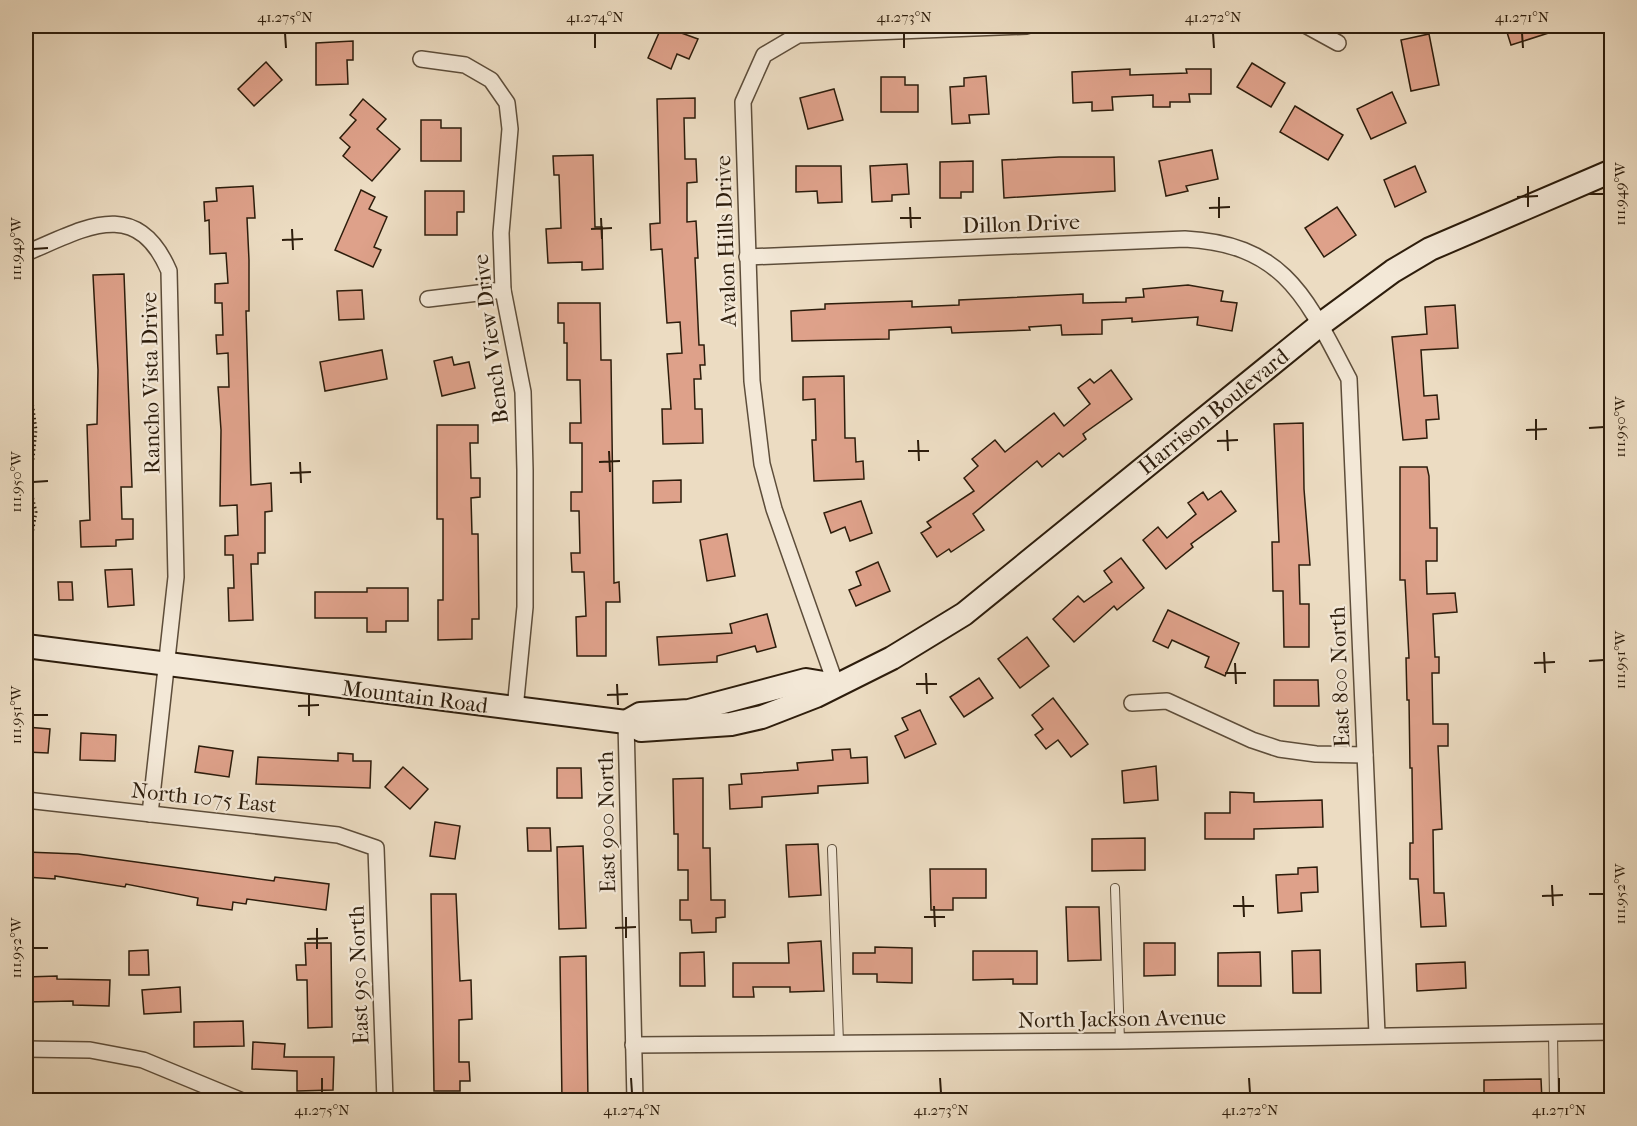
<svg xmlns="http://www.w3.org/2000/svg" width="1637" height="1126" viewBox="0 0 1637 1126" font-family="'IM FELL French Canon',serif">
<style>
.building{fill:#dea18a;stroke:#2d1d0c;stroke-width:1.5}
.lines{fill:none;stroke-linecap:round;stroke-linejoin:round}
.lane-casing{stroke:#5d4d3a;stroke-width:10}
.street-casing{stroke:#5d4d3a;stroke-width:18}
.secondary-casing{stroke:#2d1d0c;stroke-width:26}
.path{stroke:#2d1d0c;stroke-width:3;stroke-dasharray:1.5 3;stroke-linecap:butt}
.lane{stroke:#f3e8d7;stroke-width:8}
.street{stroke:#f3e8d7;stroke-width:15}
.secondary{stroke:#f3e8d7;stroke-width:22}
.ticks{fill:none;stroke:#2d1d0c;stroke-width:2}
.labels{text-anchor:middle;stroke-width:4.5;stroke-linejoin:round;paint-order:stroke}
.street-label{font-size:22px;fill:#2d1d0c;stroke:#f3e8d7}
.neatline{fill:none;stroke:#2d1d0c;stroke-width:2}
.ticks-label{font-size:15px;text-anchor:middle;fill:#2d1d0c}
</style>
<rect width="100%" height="100%" fill="#ecdcc2"/>
<filter id="stains"><feTurbulence type="fractalNoise" baseFrequency=".00333" numOctaves="4"/><feColorMatrix values="0 0 0 0 .2 0 0 0 0 .09 0 0 0 0 .02 0 0 0 .5 -.17"/></filter>
<radialGradient id="worn" r=".72"><stop offset=".6" stop-color="#630" stop-opacity="0"/><stop offset="1" stop-color="#630" stop-opacity=".3"/></radialGradient>
<g class="building">
<path d="M662,26L698,39L689,59L677,54L671,69L648,58Z"/>
<path d="M1505,26H1560L1561,29L1511,45Z"/>
<path d="M1429,34L1439,85L1411,91L1401,40Z"/>
<path d="M353,41V60H347L348,84L316,85V43Z"/>
<path d="M266,62L282,80L254,106L238,89Z"/>
<path d="M1252,63L1285,83L1271,107L1237,87Z"/>
<path d="M1130,69V75L1187,73L1186,69H1211V94H1189L1190,102H1170V107H1153V95L1112,97L1113,110L1092,111V102L1073,103L1072,72Z"/>
<path d="M986,76L989,114L969,115L970,123L952,124L950,87L964,86V78Z"/>
<path d="M881,77H905V85H918V112H881Z"/>
<path d="M834,89L843,120L808,129L800,98Z"/>
<path d="M1392,92L1406,123L1371,139L1357,109Z"/>
<path d="M695,98V118H684L685,159H696L697,182L687,183V222L696,221L698,258H695L699,345H704L705,365H700L701,379H694L695,409H702L703,443L663,444L662,409H671L667,354L682,353L680,322L667,323L662,249L651,250L650,224L660,223L657,99Z"/>
<path d="M363,99L386,119L377,129L400,149L372,181L343,156L350,147L340,138L356,120L350,115Z"/>
<path d="M1295,106L1343,135L1328,160L1280,132Z"/>
<path d="M421,120H441V128H461V161H421Z"/>
<path d="M1212,150L1218,179L1186,186L1188,191L1166,196L1159,161Z"/>
<path d="M593,155L595,227H602L603,269L582,270V262L548,263L546,229L561,228L559,175H554L553,156Z"/>
<path d="M1059,157H1114L1115,191L1004,198L1002,160Z"/>
<path d="M973,161V192H961V198H940V162Z"/>
<path d="M907,164L909,194L892,195V201L872,202L870,166Z"/>
<path d="M796,166H841L842,202L818,203L817,191L796,192Z"/>
<path d="M1415,166L1426,192L1395,207L1384,180Z"/>
<path d="M253,186L255,218H247L249,260V311H246L251,485L271,483L272,511L265,512V553H258V564H251L253,620L229,621L228,588H234L233,555H225V536L238,535L237,505L220,506L221,430L218,387H229L228,353L217,354L216,335H223L222,303H215V284L228,283L226,253L210,254L209,220L205,221L204,202L217,201L216,188Z"/>
<path d="M361,190L375,197L369,209L387,217L374,247L381,250L373,267L335,250Z"/>
<path d="M425,191H464V212H457V235H425Z"/>
<path d="M1337,207L1356,235L1324,257L1305,228Z"/>
<path d="M124,274L132,487H121L122,519H133V539L116,540V546L81,547L80,521L90,520L87,425L97,424L98,370L93,275Z"/>
<path d="M1188,285L1223,291L1221,301L1237,303L1232,331L1197,325L1198,317L1132,322V318L1102,320V334L1062,335L1061,325L1029,327L1030,330L952,333L951,327L889,330V339L792,341L791,311L825,309V304L912,301V307L959,305V300L1083,294V303L1126,302V298L1144,297L1143,289Z"/>
<path d="M362,290L364,319L339,320L337,291Z"/>
<path d="M558,303H600L601,360H611L614,583L619,582L620,602H606V656H577L576,617L586,616L584,572H572L571,553H580L579,511H571V492H582V443H570V423H581L580,380H567V343H564V323H558Z"/>
<path d="M1455,305L1458,348L1421,350L1424,396L1437,395L1439,419L1426,420L1427,438L1403,440L1392,337L1427,334L1425,307Z"/>
<path d="M382,350L387,379L325,391L320,362Z"/>
<path d="M452,357L454,365L469,362L475,388L442,396L434,361Z"/>
<path d="M1111,370L1132,399L1083,434L1086,439L1063,457L1059,453L1042,467L1037,461L973,514L984,530L951,552L949,549L937,557L921,533L931,527L927,522L974,491L964,478L978,466L972,459L995,440L1005,452L1054,413L1064,426L1090,404L1078,388L1090,379L1094,383Z"/>
<path d="M844,376L845,438H855L856,462L863,461L864,479L814,481L812,440H816L815,399L803,400V377Z"/>
<path d="M1303,423L1304,489L1310,565H1299L1300,604H1309V647H1284L1283,591H1273L1272,542H1279L1274,424Z"/>
<path d="M437,425H478V443H470L471,478H480V497L471,498L472,534H478L479,619H472V639L438,640V600H443V519H437Z"/>
<path d="M1400,467H1427L1429,476L1430,528H1437V561H1426L1427,594L1455,593L1457,612L1433,614L1435,657H1439V673H1432L1433,724H1448V746H1438L1442,829L1433,830L1434,893H1444L1446,926L1421,927L1418,879H1410V843H1413L1412,768H1410L1409,700H1407L1406,658H1409L1405,580H1400Z"/>
<path d="M681,480V502L653,503V481Z"/>
<path d="M1221,491L1236,511L1191,544L1193,547L1166,569L1143,540L1158,527L1167,538L1196,514L1188,503L1203,492L1208,500Z"/>
<path d="M861,501L872,533L850,541L845,527L831,533L824,513Z"/>
<path d="M727,534L735,576L707,581L700,540Z"/>
<path d="M1121,558L1144,588L1117,610L1114,606L1074,642L1053,619L1078,596L1084,602L1112,582L1104,571Z"/>
<path d="M878,562L890,591L856,606L849,590L861,585L856,572Z"/>
<path d="M132,569L134,605L108,607L105,570Z"/>
<path d="M58,582H72L73,600H59Z"/>
<path d="M367,588H408V621H386V632H367V618H315V592H367Z"/>
<path d="M1168,610L1239,643L1225,676L1205,667L1209,657L1172,640L1168,648L1153,641Z"/>
<path d="M767,614L776,647L757,652L755,646L717,656V662L659,665L657,637L732,633L730,624Z"/>
<path d="M1027,637L1049,666L1020,688L998,659Z"/>
<path d="M979,678L993,698L964,717L950,697Z"/>
<path d="M1274,680H1318L1319,706H1274Z"/>
<path d="M1053,698L1088,744L1071,757L1058,740L1046,749L1035,735L1043,729L1032,715Z"/>
<path d="M920,710L936,744L905,758L895,736L908,730L902,718Z"/>
<path d="M26,727L50,729L48,753L26,752Z"/>
<path d="M81,733L116,735L115,761L80,760Z"/>
<path d="M199,746L233,751L229,777L195,772Z"/>
<path d="M850,749L851,758L867,757L868,783L818,786V793L762,797V807L730,809L729,785L742,784L741,774L798,770L797,763L833,760L832,750Z"/>
<path d="M338,753L353,754V761H371L370,788L256,784L258,757L338,761Z"/>
<path d="M1156,766L1158,800L1124,803L1122,771Z"/>
<path d="M403,767L428,789L410,809L385,787Z"/>
<path d="M557,768H581L582,798H557Z"/>
<path d="M703,778V848H710L711,900H725V917L716,918V932L692,933L691,920H680V900H688V870H678V834H674L673,779Z"/>
<path d="M1230,792L1254,793V802L1322,800L1323,827L1254,829V839H1205V813H1230Z"/>
<path d="M435,822L460,826L455,859L430,856Z"/>
<path d="M527,828H550L551,851H528Z"/>
<path d="M1145,838V870L1092,871V839Z"/>
<path d="M818,844L821,895L789,897L786,845Z"/>
<path d="M583,846L586,928L559,929L557,847Z"/>
<path d="M26,852L78,854L274,881L275,877L329,884L326,910L247,899L246,904L233,902L232,910L197,905L198,898L126,884L125,887L55,876V879L26,877Z"/>
<path d="M1317,867L1318,892L1301,893L1302,911L1278,913L1276,875L1298,874V868Z"/>
<path d="M930,869H986V898H953V910H931Z"/>
<path d="M431,894H456L460,981L471,980L472,1019L459,1020V1062H469L470,1081H460V1091H434Z"/>
<path d="M1066,907H1099L1101,960L1068,961Z"/>
<path d="M821,941L824,991L790,992V987H753L754,997H733V963H789L788,943Z"/>
<path d="M305,943H331L332,1027L308,1028L307,980H297L296,965H306Z"/>
<path d="M1144,943H1175V975L1144,976Z"/>
<path d="M875,947L912,948V983L877,982V974H853V953H875Z"/>
<path d="M148,950L149,975H129V951Z"/>
<path d="M1320,950L1321,993H1293L1292,951Z"/>
<path d="M973,951H1037V984H1013V979L973,980Z"/>
<path d="M704,952L705,986H680V953Z"/>
<path d="M1260,952L1261,986H1218V953Z"/>
<path d="M586,956L588,1101H562L560,957Z"/>
<path d="M1465,962L1466,988L1417,991L1416,964Z"/>
<path d="M57,976V979L110,980L109,1006L73,1005V1001L26,1002V977Z"/>
<path d="M180,987L181,1012L144,1014L142,990Z"/>
<path d="M243,1021L244,1046L194,1047V1022Z"/>
<path d="M253,1042L285,1044L284,1057H334L333,1090L297,1091V1071L252,1069Z"/>
<path d="M1541,1079L1542,1101H1484V1080Z"/>
</g>
<g class="lines">
<defs>
<g id="lane">
<path d="M832,849L839,1043"/>
<path d="M1115,888L1120,1041"/>
<path d="M1553,1033L1554,1100"/>
</g>
<g id="street">
<path d="M1307,26L1338,43"/>
<path d="M421,59L465,65L491,80L507,103L510,129L501,233L503,290L523,392L525,470V607L515,709"/>
<path d="M26,253C82,230 136,194 169,271L176,577L150,814"/>
<path d="M747,257L1185,239C1285,244 1307,299 1349,379L1377,1034"/>
<path d="M428,299L503,290"/>
<path d="M836,685L774,509L762,464L752,381L743,102L764,55L798,35L1027,26"/>
<path d="M1132,703L1167,701L1252,740L1279,749L1316,754L1365,755"/>
<path d="M626,722L635,1100"/>
<path d="M26,800L338,835L376,848L385,1100"/>
<path d="M633,1045L1120,1041L1612,1032"/>
<path d="M26,1049L90,1050L143,1060L240,1100"/>
</g>
<g id="secondary">
<path d="M26,646L626,722L641,730L731,724L762,717L816,696L892,658L964,614L1321,324L1393,271L1430,249L1612,171"/>
<path d="M626,722L640,714L689,711L806,680L836,685"/>
</g>
</defs>
<use href="#lane" class="lane-casing"/>
<use href="#street" class="street-casing"/>
<use href="#secondary" class="secondary-casing"/>
<g class="path">
<path d="M26,283L32,268"/>
<path d="M26,293L31,309L29,379L36,430L30,487L36,512L26,568"/>
</g>
<use href="#lane" class="lane"/>
<use href="#street" class="street"/>
<use href="#secondary" class="secondary"/>
</g>
<path class="ticks" d="M285,33L286,48M595,33V48M904,33V48M1213,33L1214,48M1522,33L1523,48M1528,186V207M1589,194H1604M1219,197V218M1517,197L1538,196M910,207L911,228M1209,208L1230,207M601,218L602,239M900,218H921M292,229L293,250M591,229L612,228M282,240L303,239M33,249L48,248M1536,419V440M1589,428L1604,427M1227,430L1228,451M1526,430L1547,429M918,440L919,461M1217,441L1238,440M609,451L610,472M908,451H929M300,462L301,483M599,462L620,461M290,473L311,472M33,482L48,481M1544,652L1545,673M1589,661L1604,660M1235,663L1236,684M1534,663L1555,662M926,673L927,694M1225,673H1246M617,684L618,705M916,684H937M309,695V716M607,695L628,694M298,706L319,705M33,715H48M1552,885L1553,906M1589,894H1604M1243,896L1244,917M1542,896L1563,895M934,906L935,927M1233,906H1254M626,917V938M924,917H945M317,928V949M615,928L636,927M307,939L328,938M33,948H48M322,1078V1093M631,1078L632,1093M940,1078L941,1093M1249,1078L1250,1093M1559,1078V1093"/>
<g class="labels">
<g class="street-label">
<text transform="translate(1021 223) rotate(-2)" y="8">Dillon Drive</text>
<text transform="translate(725 241) rotate(-92)" y="8">Avalon Hills Drive</text>
<text transform="translate(490 339) rotate(-97)" y="8">Bench View Drive</text>
<text transform="translate(150 383) rotate(-91)" y="8">Rancho Vista Drive</text>
<text transform="translate(1213 411) rotate(-39)" y="8">Harrison Boulevard</text>
<text transform="translate(1339 677) rotate(-92)" y="8">East 800 North</text>
<text transform="translate(415 696) rotate(7)" y="8">Mountain Road</text>
<text transform="translate(204 797) rotate(6)" y="8">North 1075 East</text>
<text transform="translate(606 822) rotate(-91)" y="8">East 900 North</text>
<text transform="translate(358 975) rotate(-92)" y="8">East 950 North</text>
<text transform="translate(1122 1018) rotate(-1)" y="8">North Jackson Avenue</text>
</g>
</g>
<rect width="1637" height="1126" fill="none" stroke="#ecdcc2" stroke-width="66"/>
<rect x="33" y="33" width="1571" height="1060" class="neatline"/>
<g class="ticks-label">
<text x="285" y="22">41.275°N</text>
<text x="595" y="22">41.274°N</text>
<text x="904" y="22">41.273°N</text>
<text x="1213" y="22">41.272°N</text>
<text x="1522" y="22">41.271°N</text>
<text transform="translate(1620 194) rotate(-90)" y="5">111.949°W</text>
<text transform="translate(16 249) rotate(-90)" y="5">111.949°W</text>
<text transform="translate(1620 427) rotate(-90)" y="5">111.950°W</text>
<text transform="translate(16 482) rotate(-90)" y="5">111.950°W</text>
<text transform="translate(1620 660) rotate(-90)" y="5">111.951°W</text>
<text transform="translate(16 715) rotate(-90)" y="5">111.951°W</text>
<text transform="translate(1620 894) rotate(-90)" y="5">111.952°W</text>
<text transform="translate(16 948) rotate(-90)" y="5">111.952°W</text>
<text x="322" y="1115">41.275°N</text>
<text x="632" y="1115">41.274°N</text>
<text x="941" y="1115">41.273°N</text>
<text x="1250" y="1115">41.272°N</text>
<text x="1559" y="1115">41.271°N</text>
</g>
<rect width="100%" height="100%" filter="url(#stains)"/>
<rect width="100%" height="100%" fill="url(#worn)"/>
</svg>
